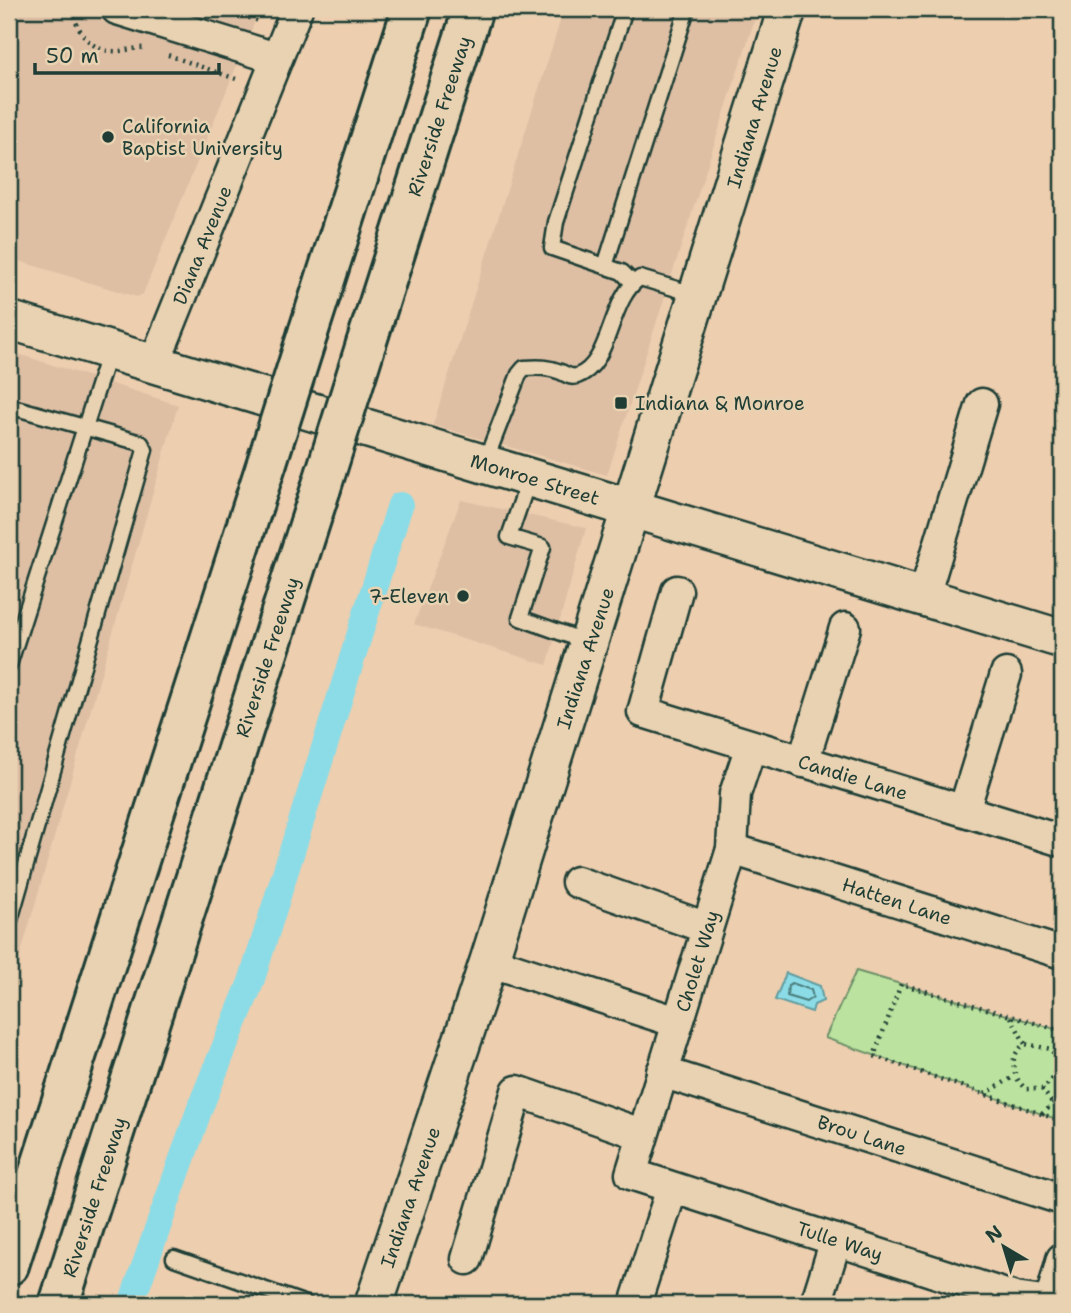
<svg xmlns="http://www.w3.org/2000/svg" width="1071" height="1313" viewBox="0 0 1071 1313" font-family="'Shantell Sans',sans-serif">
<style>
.built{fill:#debfa4}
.green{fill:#bbe29e;stroke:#6d9069;stroke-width:2}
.water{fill:#8cdce7;stroke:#609c9f;stroke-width:2}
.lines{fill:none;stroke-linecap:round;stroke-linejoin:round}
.shore{stroke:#4b7d7c;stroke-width:2}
.canal{stroke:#8cdce7;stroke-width:26}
.service-casing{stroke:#1f3d34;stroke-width:19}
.minor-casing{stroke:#1f3d34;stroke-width:35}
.tertiary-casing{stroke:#1f3d34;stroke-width:42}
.motorway-casing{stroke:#1f3d34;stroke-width:44}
.path{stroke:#1f3d34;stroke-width:4.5;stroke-dasharray:2 5;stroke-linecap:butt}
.service{stroke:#e8d2b1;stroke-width:14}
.minor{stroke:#e8d2b1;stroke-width:30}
.tertiary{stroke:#e8d2b1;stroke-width:37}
.motorway{stroke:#e8d2b1;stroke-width:38}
.motorway-bridge-casing{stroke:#1f3d34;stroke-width:44;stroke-linecap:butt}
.motorway-bridge{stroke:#e8d2b1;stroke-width:38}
.poi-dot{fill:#1f3d34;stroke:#e8d2b1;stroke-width:2.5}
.labels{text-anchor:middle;stroke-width:5;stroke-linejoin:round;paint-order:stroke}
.street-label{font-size:19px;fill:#1f3d34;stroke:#e8d2b1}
.poi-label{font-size:19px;fill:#1f3d34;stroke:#e8d2b1;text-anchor:start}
</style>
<rect width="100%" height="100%" fill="#edceaf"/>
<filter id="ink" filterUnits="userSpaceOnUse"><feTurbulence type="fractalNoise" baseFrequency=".0143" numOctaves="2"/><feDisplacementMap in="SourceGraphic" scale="14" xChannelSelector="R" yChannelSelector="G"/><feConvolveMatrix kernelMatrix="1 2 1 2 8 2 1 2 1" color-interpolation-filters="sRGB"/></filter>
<g filter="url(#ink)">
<g class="built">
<path d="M9,9H260L143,294L137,297L9,258Z"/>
<path d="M564,9H758L607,475L433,425Z"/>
<path d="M9,351L178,405L9,995Z"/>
<path d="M461,500L586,528L547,665L414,624Z"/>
</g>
<path class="green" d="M856,971L1062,1031V1102L1056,1119L825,1038Z"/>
<path class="water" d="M786,973L820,986L823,1001L814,1005L812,1012L775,1000Z"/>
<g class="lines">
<path class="shore" d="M792,983L811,990L813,997L806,1002L787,996L788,985Z"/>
<path class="canal" d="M131,1304L201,1105L251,982L400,505"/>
<defs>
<g id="service">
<path d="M625,9L556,222L552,248L622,272L633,283"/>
<path d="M605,266L687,9"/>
<path d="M9,406L141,443L145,450L9,924"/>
<path d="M485,462L519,374L524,368C539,367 548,367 561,372C567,375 571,378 577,376C612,364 608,299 640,278L697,295"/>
<path d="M529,479L509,537L543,547L520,618L587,642"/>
<path d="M9,665L109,352"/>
<path d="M174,1258L306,1304"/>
</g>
<g id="minor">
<path d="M117,9L276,58"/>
<path d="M154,364L297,9"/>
<path d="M677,591L643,712L1062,841"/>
<path d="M924,596L982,404"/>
<path d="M751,746L735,794L732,849L631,1174L1015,1298L1050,1303L1062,1259"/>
<path d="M803,762L845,628"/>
<path d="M964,810L1006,674"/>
<path d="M732,849L1062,953"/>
<path d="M577,882L707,928"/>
<path d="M489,961L677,1022"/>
<path d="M662,1072L1062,1199"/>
<path d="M467,1259L517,1091L641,1134"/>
<path d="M635,1304L672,1188"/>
<path d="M816,1304L836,1240"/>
</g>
<g id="tertiary">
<path d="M9,320L1062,639"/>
<path d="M374,1304L489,961L787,9"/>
</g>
<g id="motorway">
<path d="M308,333L412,9"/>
<path d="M366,344L473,9"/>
<path d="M9,1265L267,462"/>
<path d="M59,1304L321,488"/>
</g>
</defs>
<use href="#service" class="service-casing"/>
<use href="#minor" class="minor-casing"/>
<use href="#tertiary" class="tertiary-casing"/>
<use href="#motorway" class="motorway-casing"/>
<g class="path">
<path d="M73,9C75,28 90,51 112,51C124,52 134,47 146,48"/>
<path d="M222,9L259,21"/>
<path d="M168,55L236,79"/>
<path d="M1011,1017L1025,1044C1007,1056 1012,1077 1026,1089H1042C1055,1080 1060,1062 1051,1049L1025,1044"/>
<path d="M1062,1031L901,984L874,1056L1056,1119L1062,1102"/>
<path d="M1042,1089L1053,1104"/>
<path d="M985,1094L1015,1076"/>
<path d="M1042,1114L1053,1104L1060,1107"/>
</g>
<use href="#service" class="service"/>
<use href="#minor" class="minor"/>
<use href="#tertiary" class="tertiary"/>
<use href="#motorway" class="motorway"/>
<defs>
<g id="motorway-bridge">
<path d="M267,462L308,333"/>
<path d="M321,488L366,344"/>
</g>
</defs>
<use href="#motorway-bridge" class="motorway-bridge-casing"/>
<use href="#motorway-bridge" class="motorway-bridge"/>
</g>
</g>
<g class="poi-dot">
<circle cx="108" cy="137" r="7"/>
<rect x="614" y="396" width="14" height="14" rx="3.5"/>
<circle cx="463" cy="596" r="7"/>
</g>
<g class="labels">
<g class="street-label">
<text transform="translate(439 116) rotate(-72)" y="7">Riverside Freeway</text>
<text transform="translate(754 117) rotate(-73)" y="7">Indiana Avenue</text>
<text transform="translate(202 245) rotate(-68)" y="7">Diana Avenue</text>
<text transform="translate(535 479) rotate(17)" y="7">Monroe Street</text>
<text transform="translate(267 657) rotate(-72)" y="7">Riverside Freeway</text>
<text transform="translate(585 658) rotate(-72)" y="7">Indiana Avenue</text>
<text transform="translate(853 777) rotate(17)" y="7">Candie Lane</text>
<text transform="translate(897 901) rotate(18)" y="7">Hatten Lane</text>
<text transform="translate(697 961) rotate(-73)" y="7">Cholet Way</text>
<text transform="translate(862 1135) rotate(18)" y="7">Brou Lane</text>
<text transform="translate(94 1197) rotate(-72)" y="7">Riverside Freeway</text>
<text transform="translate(410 1197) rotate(-71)" y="7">Indiana Avenue</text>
<text transform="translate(840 1241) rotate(18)" y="7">Tulle Way</text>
</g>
<g class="poi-label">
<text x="122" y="133">California<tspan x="122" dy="22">Baptist University</tspan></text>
<text x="635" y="410">Indiana &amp; Monroe</text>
<text x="449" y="603" text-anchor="end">7-Eleven</text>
</g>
</g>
<rect width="1071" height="1313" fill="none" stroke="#e8d2b1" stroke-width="35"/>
<rect x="18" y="18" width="1036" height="1278" fill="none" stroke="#1f3d34" stroke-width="2.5" filter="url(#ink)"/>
<g transform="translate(1004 1247) rotate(322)" stroke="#e8d2b1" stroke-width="5" paint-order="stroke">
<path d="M0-5L12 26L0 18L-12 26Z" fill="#1f3d34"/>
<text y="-10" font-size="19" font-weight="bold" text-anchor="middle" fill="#1f3d34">N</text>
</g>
<path d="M35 63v10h184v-10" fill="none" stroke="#1f3d34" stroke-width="3.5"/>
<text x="46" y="63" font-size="21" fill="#1f3d34" stroke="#e8d2b1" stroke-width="5" paint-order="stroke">50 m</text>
</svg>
